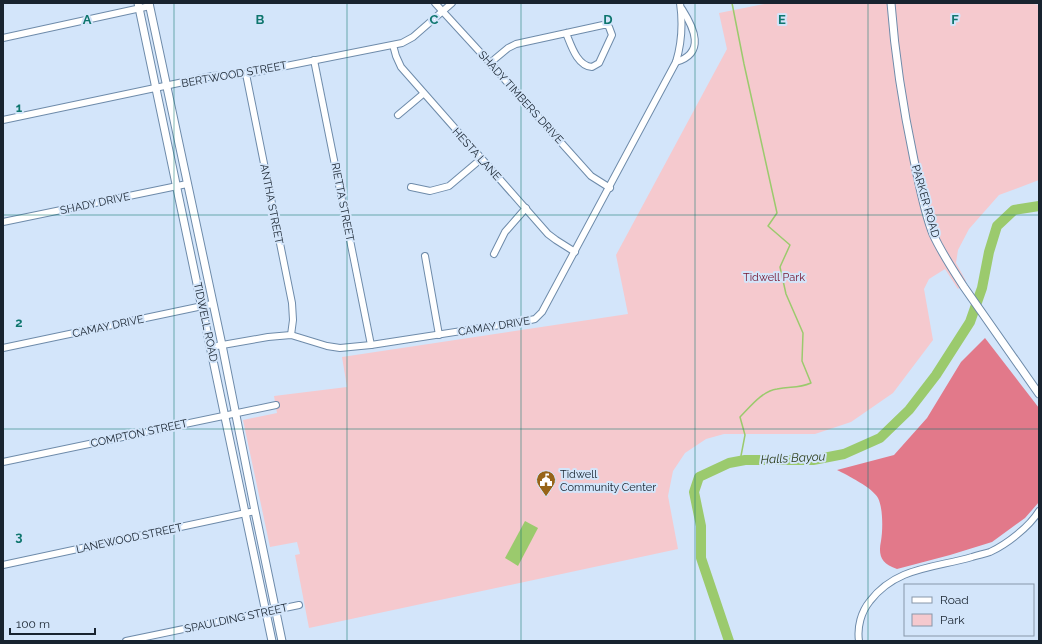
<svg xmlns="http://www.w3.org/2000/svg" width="1042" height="644" viewBox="0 0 1042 644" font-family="Raleway,sans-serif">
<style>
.green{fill:#f5c9ce}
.forest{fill:#e2798a}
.water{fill:#9bca6d}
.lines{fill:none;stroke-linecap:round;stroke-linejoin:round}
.stream{stroke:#9bca6d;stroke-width:1.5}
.river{stroke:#9bca6d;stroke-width:10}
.minor-casing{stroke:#6e8baa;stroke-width:8}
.major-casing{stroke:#6e8baa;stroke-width:9}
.minor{stroke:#fff;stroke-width:6}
.major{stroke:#fff;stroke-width:7}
.grid{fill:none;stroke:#0f766e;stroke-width:1;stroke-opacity:0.55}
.labels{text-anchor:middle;stroke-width:4;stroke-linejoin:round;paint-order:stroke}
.street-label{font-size:11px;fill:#18232f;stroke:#d3e5fa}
.park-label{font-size:11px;fill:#72132e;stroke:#d3e5fa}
.poi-label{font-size:11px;fill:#18232f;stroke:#d3e5fa;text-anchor:start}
.water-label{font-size:12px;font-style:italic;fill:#293b16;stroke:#d3e5fa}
.grid-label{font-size:13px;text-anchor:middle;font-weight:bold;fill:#0f766e;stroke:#d3e5fa;stroke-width:4;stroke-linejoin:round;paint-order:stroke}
</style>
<rect width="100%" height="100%" fill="#d3e5fa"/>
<path class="green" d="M769,3H1028L1039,5V180L999,195L969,229L958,250L956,263L966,281L958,289L945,269L929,279L924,289L933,340L893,393L851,422L815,434H724L706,439L685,453L673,471L668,496L678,549L309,628L295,555L300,554L297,542L270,547L243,420L277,413L274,396L347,387L342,357L628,314L616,255L727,49L719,13Z"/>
<path class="forest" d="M985,338L1039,408V502L1025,518L992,542L950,555L897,569C881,564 878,555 881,541C883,529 883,508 878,498C873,488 847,475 837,470L894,455L927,418L961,362Z"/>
<path class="water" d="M525,521L538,528L518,566L505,558Z"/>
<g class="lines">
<path class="stream" d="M732,3L744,64L777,213L768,226L790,245L780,267L786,294L803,333L802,361L811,383C797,389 791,386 777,389C762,391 750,407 740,417L745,435L740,461"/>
<path class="river" d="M729,641L701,558V526L694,492L699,477L729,463L745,460H813L844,454L880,438L909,410L936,375L970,322L982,288L989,252L997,226L1014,210L1039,206"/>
<defs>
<g id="minor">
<path d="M435,3L490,63L591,176L610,188"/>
<path d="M3,38L150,6"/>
<path d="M393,45L396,56L401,67L548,234L556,240L575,252"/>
<path d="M314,60L371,345"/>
<path d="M676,62C706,53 694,28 682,9"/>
<path d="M490,63L508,48L516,44L603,25H607L609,27L612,35L599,63L592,67C577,66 571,45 566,33"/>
<path d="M246,74L292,303L293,320L291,335"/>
<path d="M398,115L423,94"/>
<path d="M3,120L212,76L246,74L402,43L413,37L452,3"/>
<path d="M411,187L430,191L449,186L481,159"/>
<path d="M3,222L187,184"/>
<path d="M494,254L505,232L526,208"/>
<path d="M425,256L439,335"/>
<path d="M211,347L268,337L291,335L327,346L340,348L371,345L526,321L535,319L542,312L676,62C682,42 683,24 680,3"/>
<path d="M3,348L212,304"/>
<path d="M3,462L276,405"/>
<path d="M3,565L255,511"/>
<path d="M126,641L299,605"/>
<path d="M859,641C857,627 861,612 870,601C896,567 934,568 972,557C978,555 984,554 990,552C1007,544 1029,527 1039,511"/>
</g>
<g id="major">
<path d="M138,3L272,641"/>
<path d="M149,3L222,345L255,511L282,641"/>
<path d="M891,3C895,56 903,108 914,160C919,183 924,212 933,234C941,252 953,270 964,287L1039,394"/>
</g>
</defs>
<use href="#minor" class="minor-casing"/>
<use href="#major" class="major-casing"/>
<use href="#minor" class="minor"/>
<use href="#major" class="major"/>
</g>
<path class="grid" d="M174,3V641M347,3V641M521,3V641M695,3V641M868,3V641M3,215H1039M3,429H1039"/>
<defs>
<symbol id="civic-pin" viewBox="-11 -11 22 30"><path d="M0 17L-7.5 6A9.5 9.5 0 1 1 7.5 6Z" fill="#976418" stroke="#d3e5fa"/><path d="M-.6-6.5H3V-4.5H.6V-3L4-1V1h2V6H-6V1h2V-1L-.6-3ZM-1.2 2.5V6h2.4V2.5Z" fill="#fff"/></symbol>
</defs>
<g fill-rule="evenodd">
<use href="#civic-pin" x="535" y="469" width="22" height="30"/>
</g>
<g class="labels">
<g class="street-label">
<text transform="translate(234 74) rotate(-10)" y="4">BERTWOOD STREET</text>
<text transform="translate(521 97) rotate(48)" y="4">SHADY TIMBERS DRIVE</text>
<text transform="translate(477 154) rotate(48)" y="4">HESTA LANE</text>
<text transform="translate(926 201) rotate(74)" y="4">PARKER ROAD</text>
<text transform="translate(343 202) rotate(79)" y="4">RIETTA STREET</text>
<text transform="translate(95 203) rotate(-12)" y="4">SHADY DRIVE</text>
<text transform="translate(272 204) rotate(79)" y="4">ANTHA STREET</text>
<text transform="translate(206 322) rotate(78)" y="4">TIDWELL ROAD</text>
<text transform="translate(108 326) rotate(-12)" y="4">CAMAY DRIVE</text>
<text transform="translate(494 326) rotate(-9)" y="4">CAMAY DRIVE</text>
<text transform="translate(139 433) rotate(-12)" y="4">COMPTON STREET</text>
<text transform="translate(129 538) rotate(-12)" y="4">LANEWOOD STREET</text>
<text transform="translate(236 618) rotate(-12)" y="4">SPAULDING STREET</text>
</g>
<g class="park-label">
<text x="774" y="281">Tidwell Park</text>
</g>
<g class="poi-label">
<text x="560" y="478">Tidwell<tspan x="560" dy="13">Community Center</tspan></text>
</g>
<g class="water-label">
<text transform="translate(793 458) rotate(-3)" y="4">Halls Bayou</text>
</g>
</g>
<g class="grid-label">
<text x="87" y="24">A</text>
<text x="260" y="24">B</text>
<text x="434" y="24">C</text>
<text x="608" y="24">D</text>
<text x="782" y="24">E</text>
<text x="955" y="24">F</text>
<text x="19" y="112">1</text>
<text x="19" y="327">2</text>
<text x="19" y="541">3</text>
</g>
<rect width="1042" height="644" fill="none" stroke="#18232f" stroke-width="8"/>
<rect x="904" y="584" width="130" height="52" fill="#d3e5fa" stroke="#8897a9"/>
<rect x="912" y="597" width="20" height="6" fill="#ffffff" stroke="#8897a9"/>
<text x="940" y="604" font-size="12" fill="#18232f">Road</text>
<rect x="912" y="614" width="20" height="12" fill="#f5c9ce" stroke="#8897a9"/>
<text x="940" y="624" font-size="12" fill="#18232f">Park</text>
<path d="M10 628v6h85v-6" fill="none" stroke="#18232f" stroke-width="2"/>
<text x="16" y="628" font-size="12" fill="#18232f" stroke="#d3e5fa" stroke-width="3" paint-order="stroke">100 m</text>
</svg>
